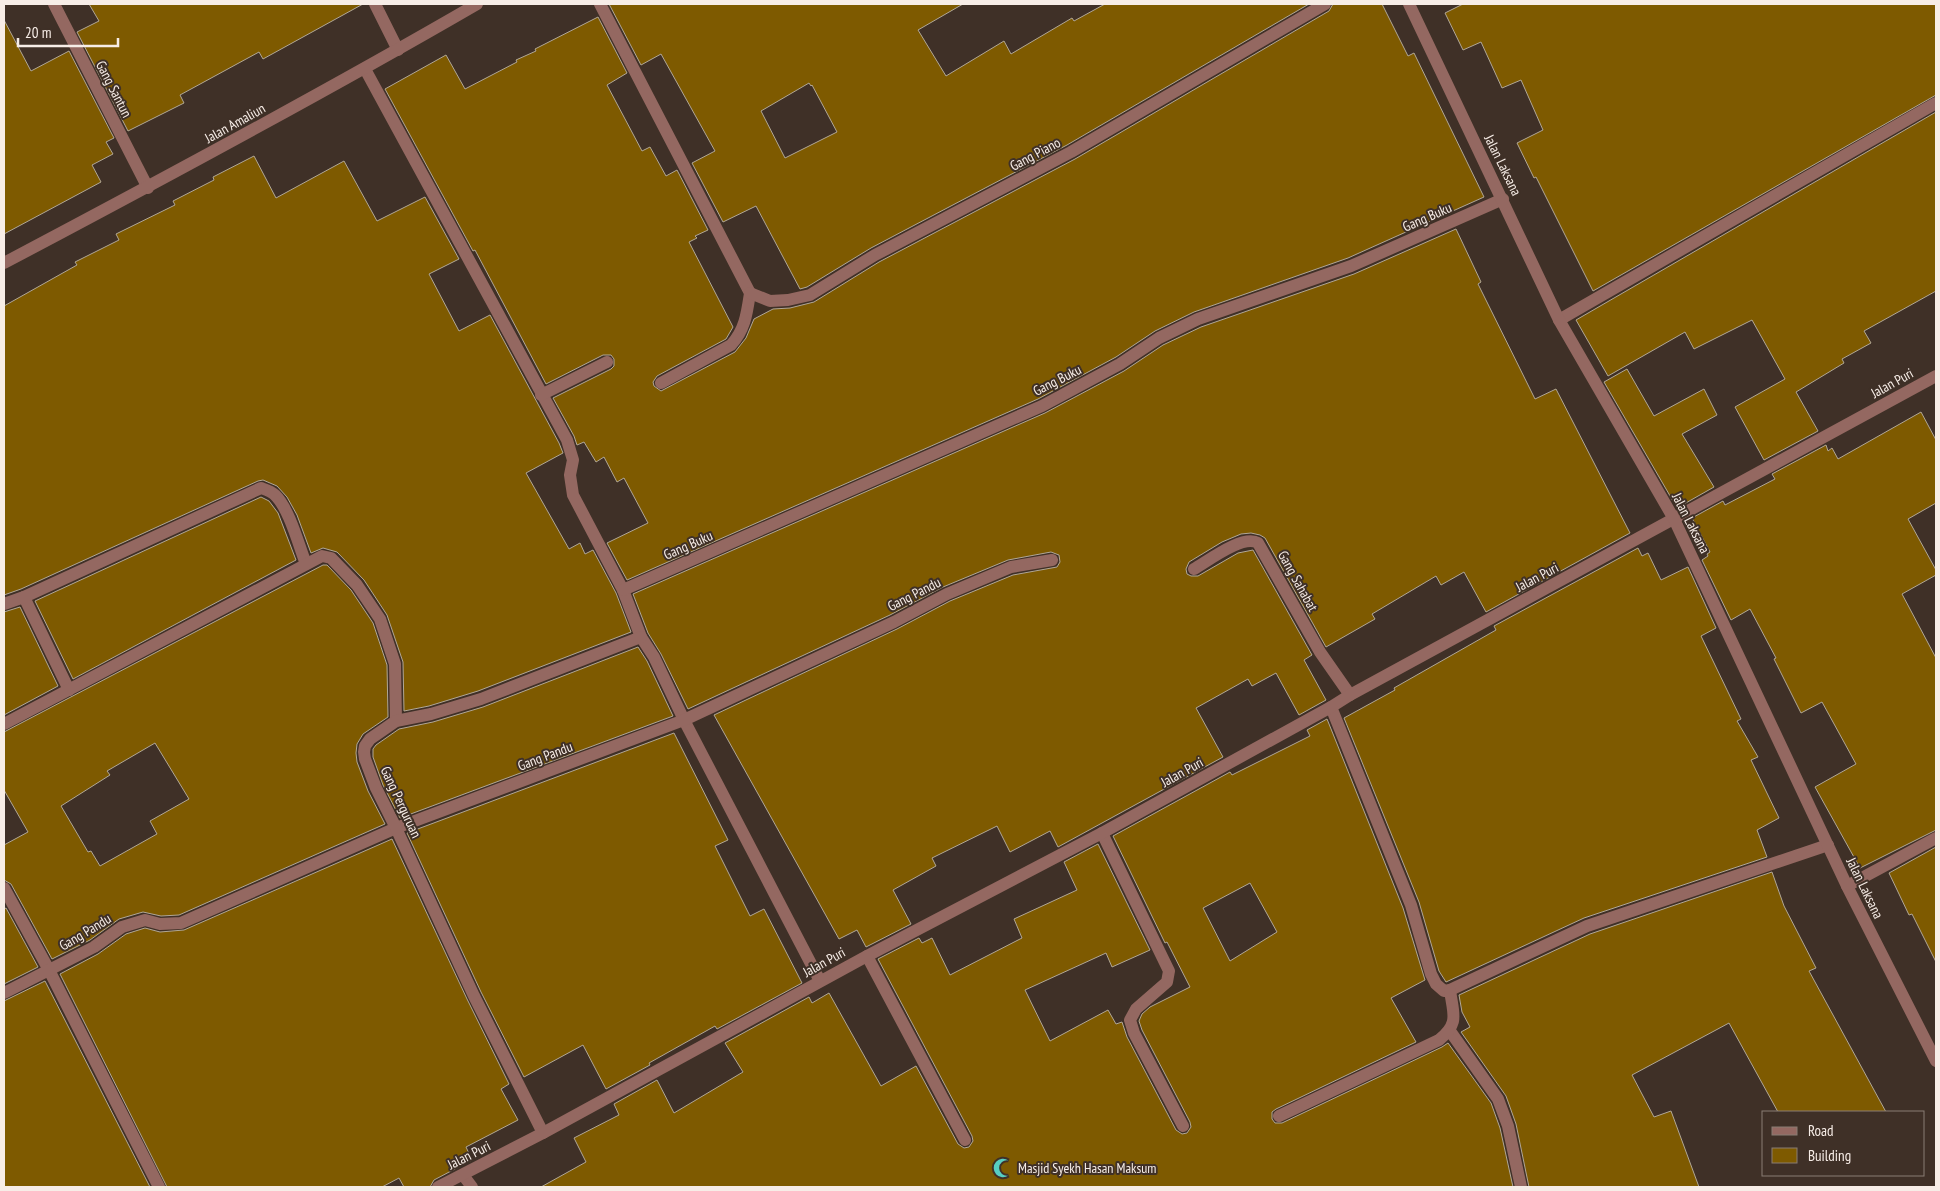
<svg xmlns="http://www.w3.org/2000/svg" width="1940" height="1191" viewBox="0 0 1940 1191" font-family="'PT Sans Narrow',sans-serif">
<style>
.building{fill:#7e5a00;stroke:#b1a796;fill-rule:evenodd}
.lines{fill:none;stroke-linecap:round;stroke-linejoin:round}
.minor{stroke:#946861;stroke-width:12}
.tertiary{stroke:#946861;stroke-width:12}
.labels{text-anchor:middle;stroke-width:4;stroke-linejoin:round;paint-order:stroke}
.street-label{font-size:14px;fill:#f7ede7;stroke:#3f3027}
.poi-label{font-size:14px;fill:#f7ede7;stroke:#3f3027;text-anchor:start}
</style>
<rect width="100%" height="100%" fill="#3f3027"/>
<g class="building">
<path d="M89,4H363L263,59L259,52L180,95L184,103L128,131L77,32L99,21Z"/>
<path d="M609,4H963L918,30L946,76L1004,41L1011,54L1072,18L1074,21L1105,4H1309L1067,145L871,248L807,287L800,289L756,206L723,222L692,163L715,151L661,54L641,65ZM809,83L811,86L812,85L837,132L785,158L761,111Z"/>
<path d="M1333,4H1382L1408,56L1414,53L1484,197L1348,258L1194,312L1155,331L1116,357L1038,399L627,580L607,543L648,523L624,478L617,482L604,457L596,462L584,442L577,445L574,436L553,398L611,369L614,366V359L611,355H603L546,384L475,250L473,251L385,89L446,55L465,89L517,62L516,60L536,51L535,49L598,17L627,73L607,85L642,151L650,147L666,176L677,170L708,230L695,236L697,238L689,242L733,327L726,339L657,376L653,382L654,386L661,391L735,352L746,338L754,319L773,309L790,308L814,302L879,262L1075,159L1329,11Z"/>
<path d="M1463,4H1936V95L1593,291L1536,177L1534,178L1517,143L1543,130L1521,80L1502,88L1481,42L1463,50L1445,13Z"/>
<path d="M4,20L31,71L69,51L114,138L106,142L113,154L92,165L101,182L4,234Z"/>
<path d="M1936,112V291L1864,331L1871,343L1842,359L1844,363L1796,392L1818,431L1764,460L1735,407L1785,379L1752,320L1694,349L1685,332L1608,376L1576,320Z"/>
<path d="M254,156L276,198L344,161L377,221L425,197L459,259L429,274L459,331L490,315L559,443L563,453L526,473L569,549L580,543L585,554L593,550L616,593L631,632L478,691L429,706L404,711L403,662L387,615L364,580L337,552L323,548L311,553L297,515L287,497L277,486L263,480L258,481L21,589L4,595V306L77,265L75,262L119,240L116,234L175,205L173,201L214,180L213,177Z"/>
<path d="M1456,229L1481,282L1478,284L1535,399L1556,389L1630,533L1486,612L1464,572L1441,585L1436,576L1372,614L1375,619L1326,647L1265,538L1260,535L1251,533L1241,534L1222,542L1189,562L1186,569L1187,574L1191,576H1198L1238,553L1253,550L1312,655L1304,660L1326,700L1299,715L1276,673L1252,686L1248,679L1196,708L1223,757L1058,847L1050,831L1010,852L997,826L932,858L936,866L893,890L911,924L866,947L857,930L839,939L714,715L897,629L950,601L1013,575L1057,567L1060,562L1059,555L1051,552L1008,560L943,587L890,615L688,709L661,654L648,633L633,594L1045,413L1124,371L1163,345L1201,327L1354,274Z"/>
<path d="M1627,369L1654,416L1704,389L1717,415L1682,434L1714,487L1684,504L1680,497L1673,501L1604,382Z"/>
<path d="M1921,412L1936,440V503L1908,519L1936,570V575L1902,594L1936,658V830L1860,868L1815,787L1856,764L1822,702L1801,713L1774,659L1776,658L1750,609L1731,620L1702,560L1708,556L1707,554L1710,552L1692,518L1723,501L1725,505L1775,479L1772,474L1826,445L1828,451L1832,448L1838,459Z"/>
<path d="M261,497L269,501L278,513L296,560L73,679L35,601Z"/>
<path d="M1638,548L1642,556L1648,553L1661,580L1688,567L1716,628L1701,636L1741,719L1737,721L1758,757L1751,760L1779,818L1757,830L1767,857L1584,918L1446,982L1439,971L1419,902L1344,718L1395,690L1394,688L1496,630L1494,626Z"/>
<path d="M323,565H327L351,590L373,623L387,665L388,717L363,734L357,744L356,753L357,762L368,791L385,824L179,915L161,916L143,912L119,919L90,940L52,959L11,884L4,880V845L28,832L4,790V732ZM155,743L189,799L150,821L157,834L100,866L91,851L88,852L61,806L110,775L107,771Z"/>
<path d="M20,607L58,686L4,715V612Z"/>
<path d="M638,647L647,661L673,716L400,818L383,785L373,757V749L376,745L399,729L433,722L483,707Z"/>
<path d="M1327,719L1403,908L1425,980L1391,998L1416,1042L1276,1109L1272,1112V1119L1275,1123H1282L1442,1047L1448,1043L1491,1103L1500,1128L1513,1187H541L586,1162L574,1138L619,1115L614,1104L657,1080L674,1113L743,1072L725,1043L809,997L812,1003L829,993L881,1086L916,1066L958,1144L964,1148L969,1147L973,1141L972,1136L878,959L919,938L922,943L932,938L950,975L1022,938L1014,919L1077,890L1064,862L1098,844L1150,950L1112,967L1106,953L1025,990L1050,1041L1108,1010L1116,1024L1122,1022L1127,1037L1176,1130L1182,1134L1187,1133L1191,1127L1190,1122L1142,1030L1139,1021L1142,1014L1150,1007L1190,987L1167,942L1165,943L1113,836L1230,772L1232,775L1310,736L1307,730ZM1250,883L1277,932L1230,961L1203,908Z"/>
<path d="M674,733L728,840L715,846L750,916L764,909L802,983L717,1029L715,1026L649,1063L650,1065L606,1089L583,1045L524,1077L481,992L407,833Z"/>
<path d="M392,839L467,999L509,1084L501,1089L518,1120L466,1147L472,1160L434,1180L430,1187H404L399,1178L382,1187H167L60,974L98,954L126,934L145,928L160,932L184,930Z"/>
<path d="M1936,847V962L1912,914L1909,915L1889,873Z"/>
<path d="M1772,872L1784,906L1816,968L1809,971L1886,1112H1778L1729,1023L1632,1075L1654,1117L1671,1111L1699,1187H1529L1516,1124L1506,1096L1461,1032L1470,1027L1462,1012L1459,995L1590,934Z"/>
<path d="M6,908L38,967L4,984V909Z"/>
<path d="M45,981L150,1187H4V1001Z"/>
</g>
<g class="lines">
<g class="minor">
<path d="M54,4L148,188"/>
<path d="M375,4L398,50"/>
<path d="M600,4L750,293C747,313 745,330 731,345L661,383"/>
<path d="M365,69L567,440L573,460L570,475L573,495L623,590L641,637L654,657L684,720L820,981"/>
<path d="M750,293L770,301L788,300L810,295L875,255L1071,152L1325,4"/>
<path d="M1559,320L1936,103"/>
<path d="M541,395L607,362"/>
<path d="M1194,569C1208,561 1243,534 1258,543L1320,652L1350,695"/>
<path d="M623,590L1042,406L1120,364L1159,338L1198,319L1351,266L1503,199"/>
<path d="M24,597L69,690"/>
<path d="M4,604L24,597L261,488C267,490 271,491 275,495C289,508 299,546 306,564"/>
<path d="M1331,707L1411,905L1431,974L1436,984L1444,991L1450,990L1587,926L1828,845"/>
<path d="M4,724L322,556L331,558L357,585L380,619L395,664L396,721"/>
<path d="M1102,833L1169,971L1167,982L1136,1009L1130,1020L1134,1033L1183,1126"/>
<path d="M1847,886L1936,838"/>
<path d="M4,888L49,970L159,1187"/>
<path d="M867,956L965,1140"/>
<path d="M4,993L94,947L122,927L145,920L160,924L181,923L396,828L684,720L894,622L947,594L1011,567L1052,560"/>
<path d="M1450,1031L1498,1099L1508,1126L1521,1187"/>
<path d="M1279,1116L1439,1040C1460,1023 1453,1014 1450,990"/>
<path d="M543,1133L474,996L396,828L376,788L365,759L364,752L365,746L370,739L396,721L431,714L481,699L641,637"/>
<path d="M463,1175L472,1187"/>
<path d="M438,1187L543,1133L867,956L1102,833L1331,707L1350,695L1936,376"/>
</g>
<g class="tertiary">
<path d="M1409,4L1559,320L1674,519L1847,886L1936,1061"/>
<path d="M4,263C163,179 322,94 477,4"/>
</g>
</g>
<defs>
<symbol id="mosque-bare" viewBox="-9 -9 18 18"><path d="M3.5-4.9A6 6 0 1 0 3.5 4.9A5 5 0 1 1 3.5-4.9Z" fill="#57cec2" stroke="#3f3027" stroke-width="2.5" paint-order="stroke"/></symbol>
</defs>
<g fill-rule="evenodd">
<use href="#mosque-bare" x="989" y="1154" width="28" height="28"/>
</g>
<g class="labels">
<g class="street-label">
<text transform="translate(114 89) rotate(63)" y="5">Gang Santun</text>
<text transform="translate(235 123) rotate(-29)" y="5">Jalan Amaliun</text>
<text transform="translate(1035 154) rotate(-28)" y="5">Gang Piano</text>
<text transform="translate(1503 165) rotate(64)" y="5">Jalan Laksana</text>
<text transform="translate(1427 217) rotate(-24)" y="5">Gang Buku</text>
<text transform="translate(1057 380) rotate(-27)" y="5">Gang Buku</text>
<text transform="translate(1892 383) rotate(-29)" y="5">Jalan Puri</text>
<text transform="translate(1691 523) rotate(63)" y="5">Jalan Laksana</text>
<text transform="translate(688 545) rotate(-24)" y="5">Gang Buku</text>
<text transform="translate(1537 577) rotate(-28)" y="5">Jalan Puri</text>
<text transform="translate(1298 581) rotate(61)" y="5">Gang Sahabat</text>
<text transform="translate(914 594) rotate(-27)" y="5">Gang Pandu</text>
<text transform="translate(545 756) rotate(-21)" y="5">Gang Pandu</text>
<text transform="translate(1182 772) rotate(-29)" y="5">Jalan Puri</text>
<text transform="translate(401 802) rotate(65)" y="5">Gang Perguruan</text>
<text transform="translate(1865 888) rotate(64)" y="5">Jalan Laksana</text>
<text transform="translate(85 932) rotate(-31)" y="5">Gang Pandu</text>
<text transform="translate(824 962) rotate(-29)" y="5">Jalan Puri</text>
<text transform="translate(469 1155) rotate(-27)" y="5">Jalan Puri</text>
</g>
<g class="poi-label">
<text x="1018" y="1173">Masjid Syekh Hasan Maksum</text>
</g>
</g>
<rect width="1940" height="1191" fill="none" stroke="#f7ede7" stroke-width="10"/>
<rect x="1762" y="1111" width="162" height="65" fill="#3f3027" stroke="#897c74"/>
<rect x="1772" y="1127" width="25" height="8" fill="#946861" stroke="#897c74"/>
<text x="1808" y="1136" font-size="15" fill="#f7ede7">Road</text>
<rect x="1772" y="1148" width="25" height="15" fill="#7e5a00" stroke="#897c74"/>
<text x="1808" y="1161" font-size="15" fill="#f7ede7">Building</text>
<path d="M18 38v8h100v-8" fill="none" stroke="#f7ede7" stroke-width="2.5"/>
<text x="25" y="38" font-size="15" fill="#f7ede7" stroke="#3f3027" stroke-width="4" paint-order="stroke">20 m</text>
</svg>
